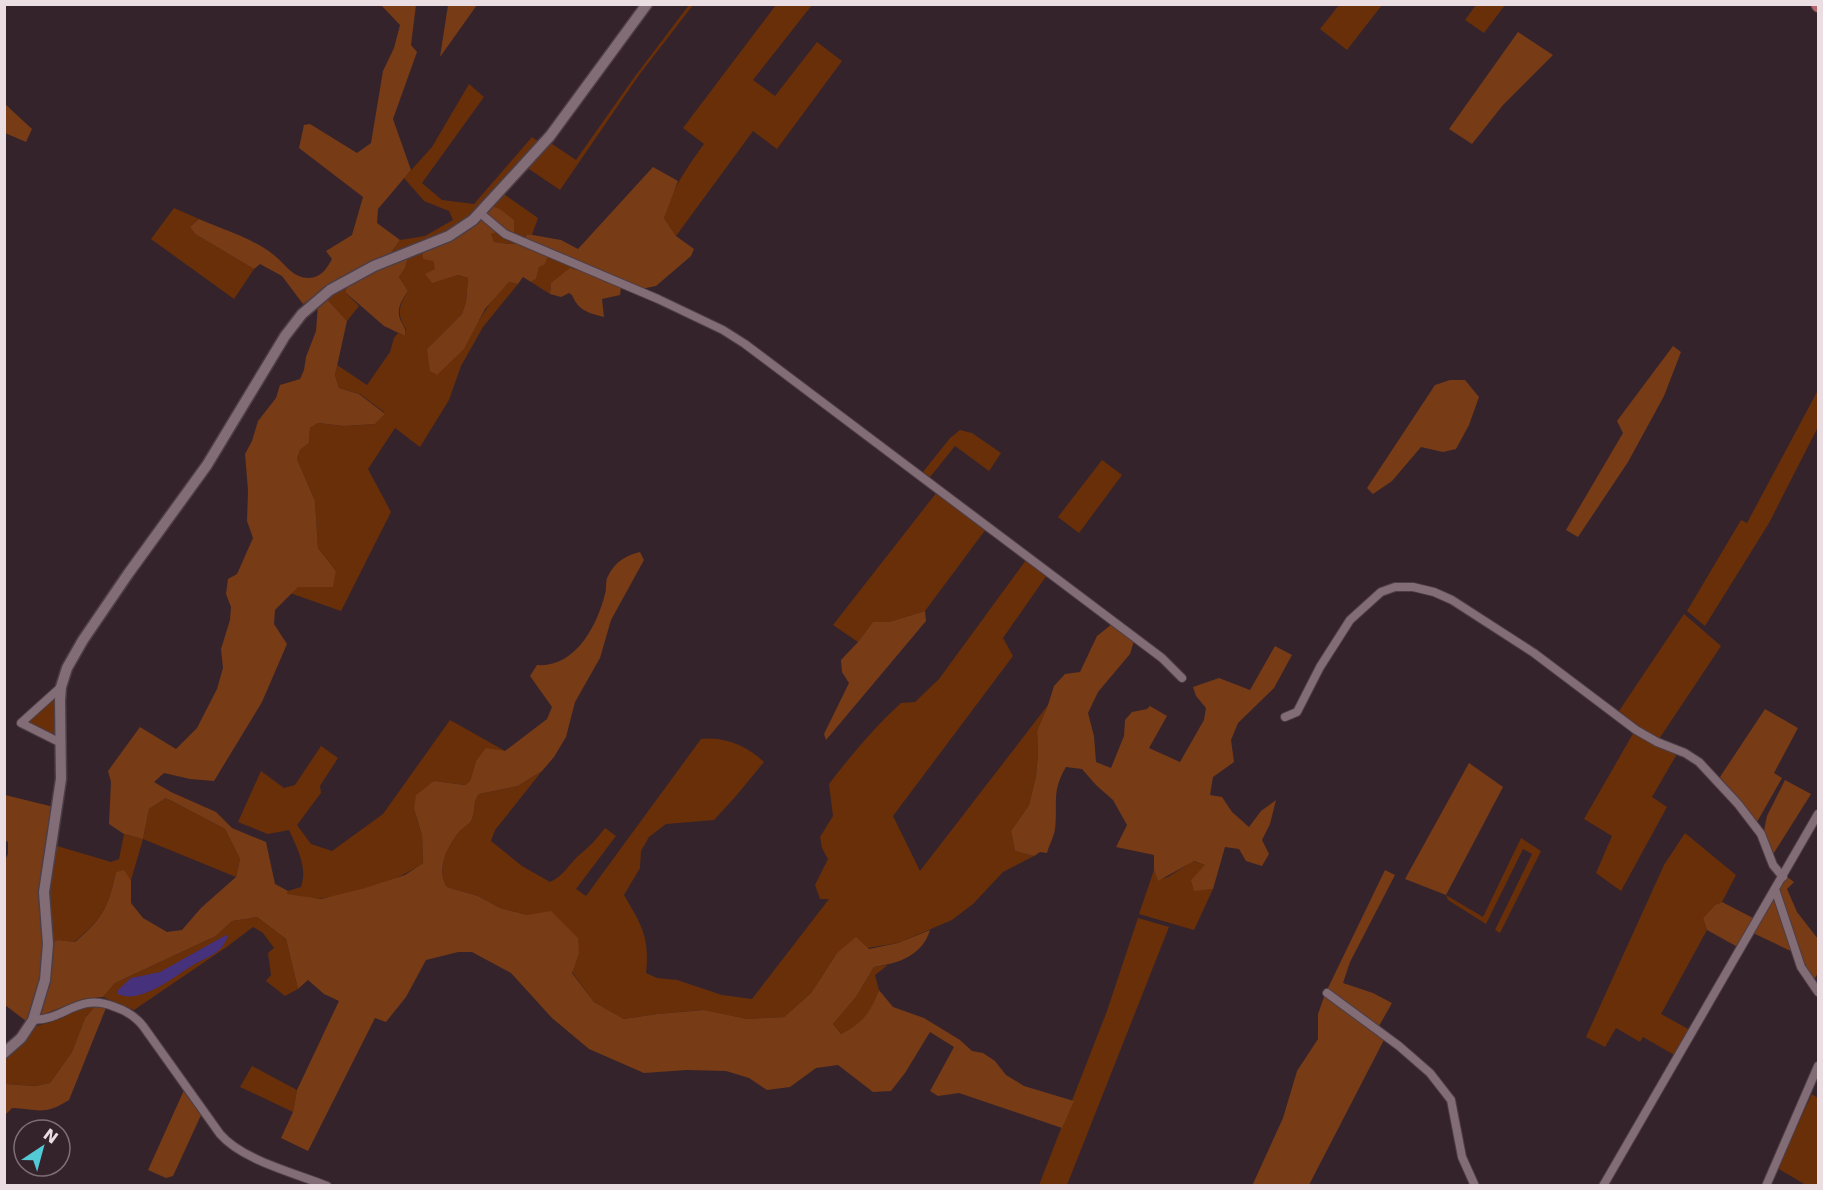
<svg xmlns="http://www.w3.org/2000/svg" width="1823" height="1190" viewBox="0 0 1823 1190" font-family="'DejaVu Sans',sans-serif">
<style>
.green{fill:#682f09}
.forest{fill:#773b16}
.water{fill:#45317c}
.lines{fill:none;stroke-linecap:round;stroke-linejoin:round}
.street-casing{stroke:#4d3e46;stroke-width:10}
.secondary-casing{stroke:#4d3e46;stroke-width:13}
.primary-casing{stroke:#4d3e46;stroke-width:14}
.street{stroke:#826c76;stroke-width:8}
.secondary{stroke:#826c76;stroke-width:10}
.primary{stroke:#b4646b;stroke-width:12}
</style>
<rect width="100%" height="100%" fill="#35232b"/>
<g class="green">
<path d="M689,5H693L639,75L560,190L526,167L549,142L576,160L633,79Z"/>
<path d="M776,5H812L753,80L775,96L817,42L842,61L777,149L753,131L676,236L664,218C673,187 686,169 704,144L683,128Z"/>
<path d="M1339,5H1382L1347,50L1320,29Z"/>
<path d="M1476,5H1505L1484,33L1465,20Z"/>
<path d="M469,84L484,97L422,183L442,200L474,204L532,137L539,142L468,219L452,230L388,257L400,240L425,236L453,220L449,211L424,201L404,178L432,147Z"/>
<path d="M501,192L538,218L532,235L527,234L519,243L509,244L494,242L490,234L500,231L491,206Z"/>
<path d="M174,208L199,219L190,227L195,234L254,269L234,299L151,239Z"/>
<path d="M422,249L432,260L441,279L458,275L468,278L466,302L462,314L427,349L464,348C477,324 488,301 509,282L518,284L483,327L461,366L449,400L420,447L395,428L368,469L391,512L341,611L290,593L298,587L336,571L318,548L315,501L297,459L300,450L309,443L310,428L318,423L344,426L375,424L384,415V412L360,394L339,388L335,375L337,365L367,385L390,352L394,338L398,333L405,336L406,329C396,315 399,305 408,291L399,277L405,268L409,255Z"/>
<path d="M548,255L591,274L551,283L550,294L531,282L536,279L539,267Z"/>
<path d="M348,284L345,292L359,306L347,321L325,297Z"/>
<path d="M1818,390V427L1769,523L1705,626L1687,611L1741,520L1747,523Z"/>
<path d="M960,430L972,433L1001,453L989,471L955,446L930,477L923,472L950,438Z"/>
<path d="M1102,460L1122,475L1079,533L1058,517Z"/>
<path d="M937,492L986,529L925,611L889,622H873L858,642L833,625Z"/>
<path d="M1026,560L1047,575L1003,638L1013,656L893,816L920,871L1048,705L1037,731L1038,753L1036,776L1029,805L1011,831L1015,851L1034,856L1003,872L973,904L952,920L898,943L837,953L811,993L784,1017L747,1019L703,1010L657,1014L624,1019L594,1002L572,972L579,954L527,915L500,908L478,896L447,887C435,870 448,845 460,831C463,827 468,825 471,821C476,813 472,802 479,794L518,786L542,771L495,830L491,841L522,866L550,882C562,877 568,866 578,856C590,846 595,841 605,828L616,836L576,889L586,896L701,739C724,736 748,746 764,762L736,796L714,820L666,824L649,837L641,851L640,868L624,895C641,924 650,937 646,973L657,978L677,980L722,995L752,999L829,899H820L815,885L828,859L822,848L820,837L833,816L829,784C852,754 874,728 901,703L915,702L939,679Z"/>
<path d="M1684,614L1721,646L1659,739L1639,727L1619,711Z"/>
<path d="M55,696L56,737L26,722Z"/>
<path d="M450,720L505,751L476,761L470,781L465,785L434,781L414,809L422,835L423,863C395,882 357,894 323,898C312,900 298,896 286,894L288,891L301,887C308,867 297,848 289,830L268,834L238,822L261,771L284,788L295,785L321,746L338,758L320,786L321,793L297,825L311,844L332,851L383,814Z"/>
<path d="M1634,732L1677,754L1652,797L1667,807L1621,891L1596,873L1612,836L1584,819Z"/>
<path d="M166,798L225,829L240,859L236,877L143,839L131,880L124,871L116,872C108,908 103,918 74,942L58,940L51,943L48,892L54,845L111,862L119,859L124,834L143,839L149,809Z"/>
<path d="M1685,833L1736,875L1722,902L1715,905L1703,918L1707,930L1661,1014L1690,1030L1676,1056L1643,1037L1640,1042L1616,1028L1605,1047L1586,1037L1664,865Z"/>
<path d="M1521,838L1541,851L1500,933L1495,930L1532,854L1523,849L1486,924L1448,900L1446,895L1483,917Z"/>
<path d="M1193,861L1205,865L1194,890L1213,889L1194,930L1139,914L1154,870L1158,880L1168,877Z"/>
<path d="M257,917L286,939L298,989L285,996L266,981L271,975L268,953L274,948L263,933L253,927L228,946L134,1010L103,997L115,983L216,936L232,921Z"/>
<path d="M1138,918L1169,927L1067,1185H1039L1107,1011Z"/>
<path d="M888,965L875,975L879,990L871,1011L857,1025L841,1034L833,1024L856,997L874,967Z"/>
<path d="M88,1005H96L85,1018L72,1052L50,1083L35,1086L5,1084V1058L11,1054L33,1027L51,1022Z"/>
<path d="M252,1066L297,1090L293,1112L240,1087Z"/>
<path d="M1812,1094L1818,1098V1185H1806L1777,1168Z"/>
</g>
<g class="forest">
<path d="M381,5H416L411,45L417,52L393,119L411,170L378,209L377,223L400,240L388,257L346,276L303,304L282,276L260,264L254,269L195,234L190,227L199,219C224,230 253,238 275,256C286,265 293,278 309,278C321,278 327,268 332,259L326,251L352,235L363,197L299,148L304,125L310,124L357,153L371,143L383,71L394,48L400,25Z"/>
<path d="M448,5H477L440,57Z"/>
<path d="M1518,32L1553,55L1503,105L1472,144L1449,129Z"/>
<path d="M5,104L32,129L26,142L5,133Z"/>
<path d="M653,167L678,181L664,218L676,236L694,249L691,256L656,286L641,289L524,239L527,234L561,240L578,249Z"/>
<path d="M491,206L500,209L514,220V234L500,231L491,234L494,242L509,244L519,243L548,255L545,264L539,267L536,279L531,282L523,277L518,284L509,282L485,309L464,349L437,375L430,371L427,349L462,314L466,302L468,278L458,275L432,283L425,274L435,269L433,261L423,259L422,249Z"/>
<path d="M409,255L405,268L399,277L408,291C401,301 395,311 402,323C405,329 406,329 405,336L384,326L345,292L348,284Z"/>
<path d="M570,268L591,274L621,287L620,295L602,299L604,317C588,313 578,310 572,295L569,293L561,297L550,294L551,283Z"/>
<path d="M325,297L347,321L335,375L339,388L359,394L384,413V415L375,424L344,426L318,423L310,428L309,443L300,450L297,459L315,501L318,548L336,571L333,587H298L275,610L274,624L287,644L262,702L214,781L190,779L164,773L154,782L171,792L216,812L232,828L266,842L275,884L288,891L287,894L321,899L365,888L405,875L423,863L422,835L414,809L416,795L434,781L465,785L470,781L476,761L486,748L505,751L547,719L552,707L530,676L537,665C575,668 597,626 605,594C607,588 605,581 608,576C616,561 625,556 640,552L644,560L611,620L600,658L575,702L566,737L554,757L542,771L518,786L479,794C472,802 476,813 471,821C468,825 464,827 460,831C448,845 435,870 447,887L478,896L500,908L527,915L551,911L578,938L579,954L572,973L594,1002L624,1019L657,1014L704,1010L747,1019L784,1017L811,993L837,953L856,937L869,949L898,943L930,930C922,956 899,963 874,967L856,997L833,1024L841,1034C864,1022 870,1013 879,990L893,1007L924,1018L960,1040L972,1051L983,1053L995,1061L1006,1075L1024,1086L1074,1101L1062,1128L959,1093L938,1096L930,1091L954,1047L930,1032L905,1073L891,1091L873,1092L838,1065L816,1068L790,1087L767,1090L749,1078L726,1071L687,1070L644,1073L589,1049L552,1018L511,973L472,952H458L426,960L406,997L386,1022L375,1018L308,1151L281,1138L293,1112L297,1090L339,1001L324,994L308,980L298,989L286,939L257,917L232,921L216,936L115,983L103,997L83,999L42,1015L41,1012L50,983L51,943L58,940L75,942C103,918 108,908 116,872L124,870L131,880V903L143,918L167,932L182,930L201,908L236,877L240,859L225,829L166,798L149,809L143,839L124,834L109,824L111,782L108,771L140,727L176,749L197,728L217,689L223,668L221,649L230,620L231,607L226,594L228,579L237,574L253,538L247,521L248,490L245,454L252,441L258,421L276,398L280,385L300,379L304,370L306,357L316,331L318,305Z"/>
<path d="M1673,346L1681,352L1664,396L1628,462L1578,537L1566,530L1623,433L1617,421Z"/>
<path d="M1450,380H1465L1479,397L1469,425L1456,449L1443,452L1421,447L1392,481L1373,494L1367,488L1435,385Z"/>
<path d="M925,611L926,621L826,740L824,734L849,683L842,672L841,660L858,642L873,622H889Z"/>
<path d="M1112,624L1134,641L1130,654L1098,692L1088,713L1094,736L1096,762L1111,768L1124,736L1125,720L1132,712L1147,709L1150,706L1167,716L1149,748L1180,762L1204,720L1206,708L1196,696L1193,687L1219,678L1250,690L1275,646L1292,655L1274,688L1238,723L1231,740L1234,762L1213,777L1210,795L1222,797L1232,812L1249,827L1261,811L1276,800L1270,824L1262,840L1269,854L1262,866L1246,861L1239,849L1225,847L1213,889L1194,891L1191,880L1205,865L1194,861L1158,881L1154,870V855L1116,847L1127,825L1113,800L1096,785L1082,769L1066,767C1051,792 1058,803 1055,829C1054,837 1049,845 1047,853L1040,852L1034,856L1015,851L1011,831L1029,805L1036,776L1038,753L1037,731L1048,705L1054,686L1065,674L1080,672L1097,636Z"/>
<path d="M1765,709L1798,728L1774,773L1782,778L1757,822L1720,777Z"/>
<path d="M1469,763L1503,787L1446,895L1405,879Z"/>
<path d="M1785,780L1811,794L1772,856L1763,835L1767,816Z"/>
<path d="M5,795L54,807L45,949L42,977L26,1021L5,1005L4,862L8,854V842L5,840Z"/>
<path d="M1385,870L1395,875L1350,962L1343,983L1373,993L1392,1003L1379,1026L1339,996L1327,990Z"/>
<path d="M1786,876L1794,882L1787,889L1797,912L1818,939V973L1813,981L1803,966L1778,889Z"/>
<path d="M1775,896L1795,953L1753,933L1743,950L1707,930L1703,918L1715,905L1722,902L1755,919Z"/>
<path d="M1325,994L1385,1038L1309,1185L1252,1186L1283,1118L1297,1071L1318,1039V1014Z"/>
<path d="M96,1005L106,1008L69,1100C44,1116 38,1109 12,1108L6,1114L5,1118V1084L35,1086L50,1083L72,1052L85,1018Z"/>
<path d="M185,1088L202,1113L173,1176L166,1178L148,1170Z"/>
</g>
<path class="water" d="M226,935L228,936C226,940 224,945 221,948C215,955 202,960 193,965C175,976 140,1005 118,994V990L131,978L160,972Z"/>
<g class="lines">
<defs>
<g id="street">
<path d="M480,213L505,234L658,299L723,330L745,344L1162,658L1182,678"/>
<path d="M1285,717L1297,712L1320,667L1350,620L1381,592L1395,587H1413L1434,592L1452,600L1534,653L1636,730L1657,742L1685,753L1699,762L1738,804L1761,834L1773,865L1783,877"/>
<path d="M61,743L21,723L61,687"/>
<path d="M1775,889L1801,967L1818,992"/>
<path d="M1327,993L1399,1046L1430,1073L1451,1100L1462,1157L1475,1186"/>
<path d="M33,1020C66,1020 77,992 115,1007C127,1011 135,1016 143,1026L220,1134C242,1160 295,1173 327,1186"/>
<path d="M1603,1186L1818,814"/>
<path d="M1766,1186L1818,1066"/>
</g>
<path id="secondary" d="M4,1053L21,1038L33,1020L45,980L48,944L44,892L61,779L60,700L61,687L67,668L83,640L128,574L207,465L285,336L302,314L330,290L374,266L449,236L473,220L550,136L647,4"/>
<path id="primary" d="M1817,4L1818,6"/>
</defs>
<use href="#street" class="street-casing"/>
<use href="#secondary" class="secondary-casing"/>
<use href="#primary" class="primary-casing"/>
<use href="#street" class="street"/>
<use href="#secondary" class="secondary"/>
<use href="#primary" class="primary"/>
</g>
<rect width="1823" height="1190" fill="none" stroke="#eadee3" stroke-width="12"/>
<g transform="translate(42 1148) rotate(36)"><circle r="28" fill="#35232b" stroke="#7d6e75" stroke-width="1.5"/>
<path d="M0-4.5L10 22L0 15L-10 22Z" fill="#52cbd7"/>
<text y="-9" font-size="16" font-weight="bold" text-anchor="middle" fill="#eadee3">N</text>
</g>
</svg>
